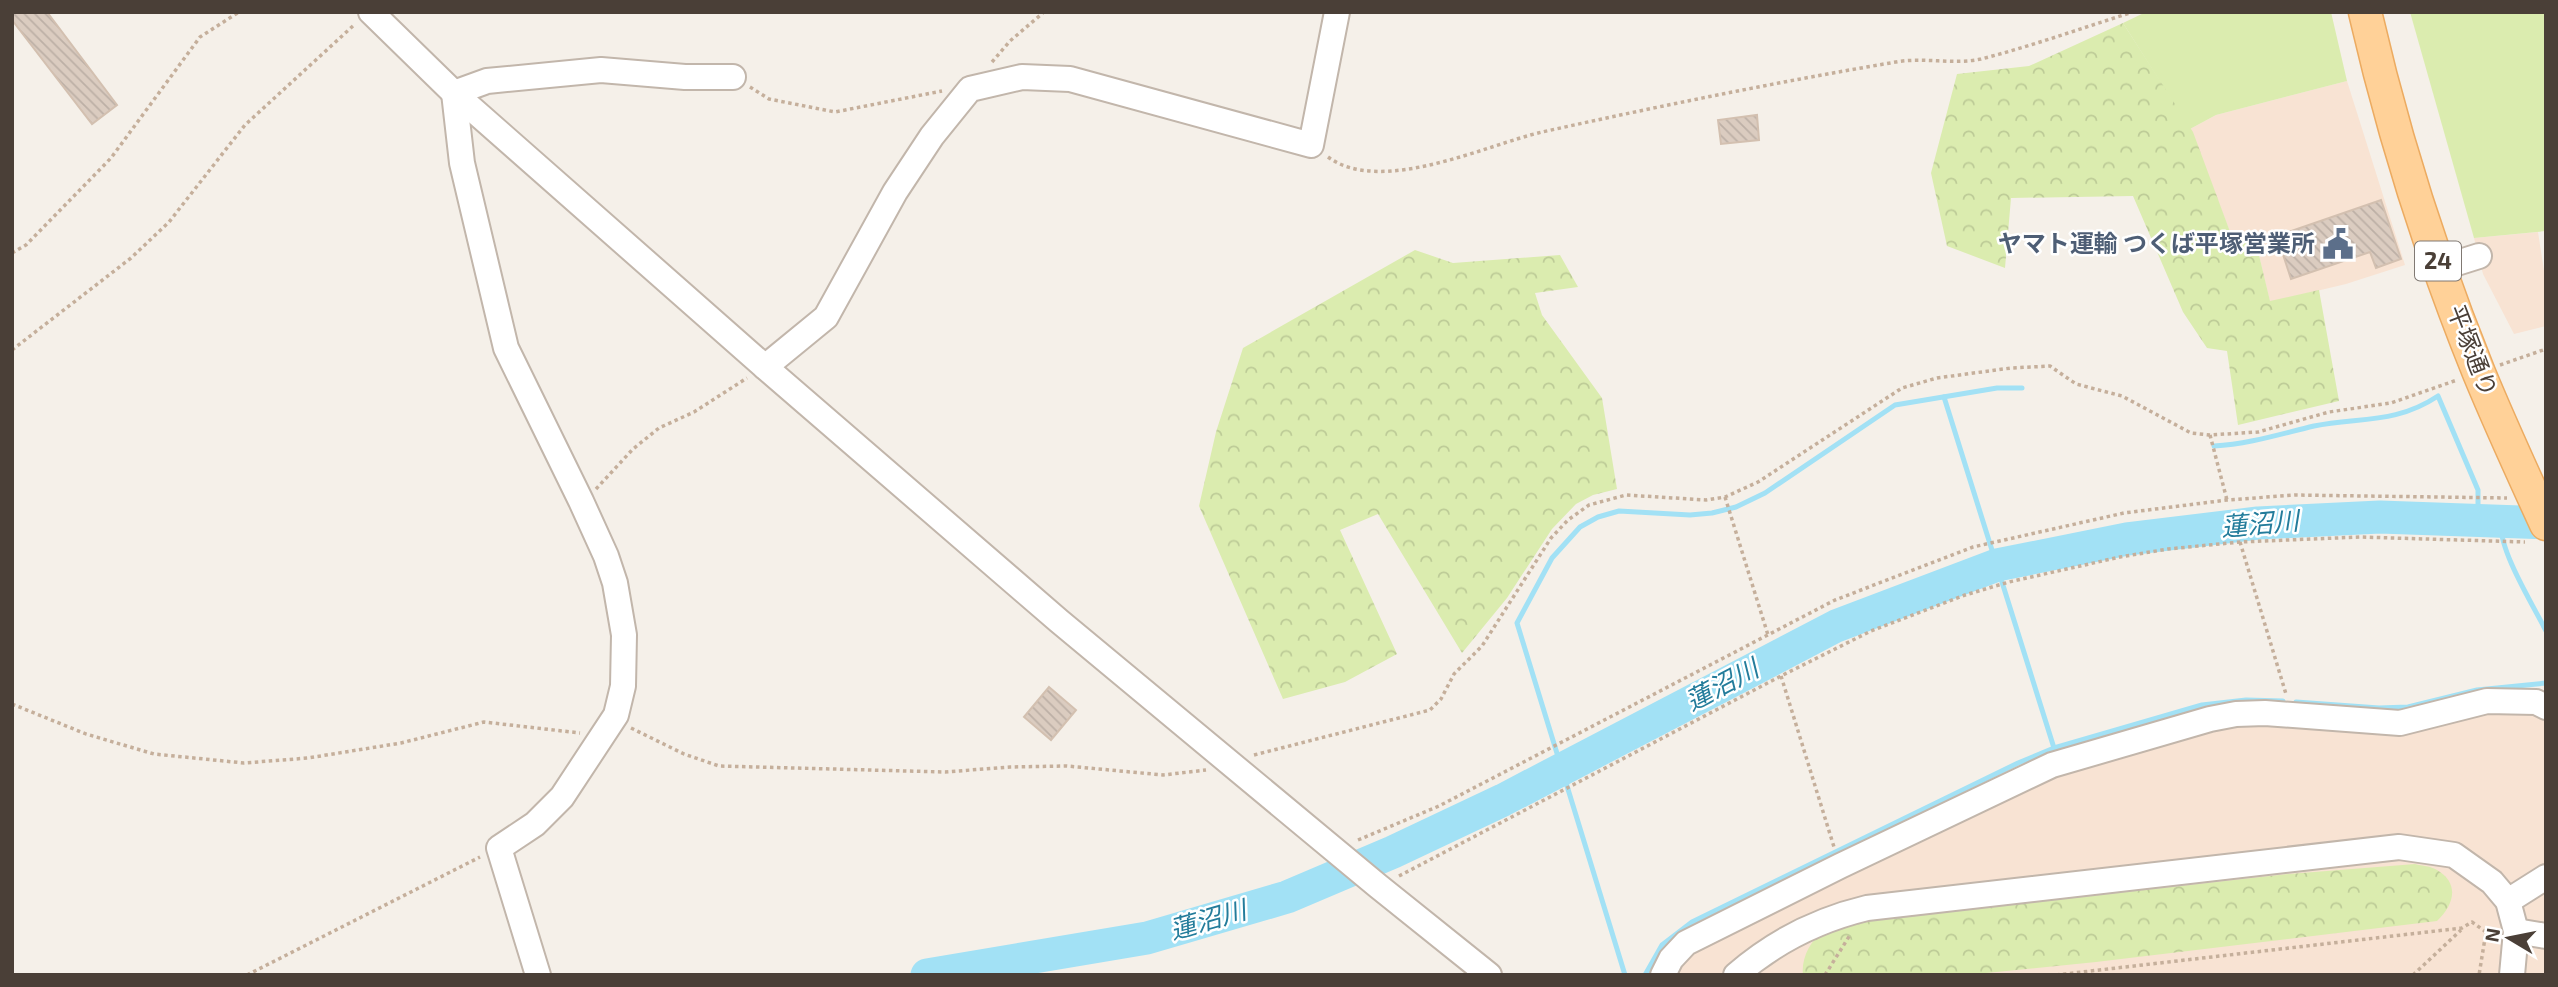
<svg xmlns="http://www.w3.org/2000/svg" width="2558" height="987" viewBox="0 0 2558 987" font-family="'Exo 2','Noto Sans JP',sans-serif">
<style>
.commercial{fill:#f8e3d3}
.grass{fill:#dbecaf}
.forest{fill:url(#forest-crowns)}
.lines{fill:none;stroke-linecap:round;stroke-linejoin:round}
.stream{stroke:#a2e1f5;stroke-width:5}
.river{stroke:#a2e1f5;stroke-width:33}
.building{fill:url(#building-back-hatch);stroke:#d3c0b0;stroke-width:2}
.minor-casing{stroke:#c2b6ab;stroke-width:28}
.major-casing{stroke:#ecab61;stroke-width:35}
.path{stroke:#c5af9b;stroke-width:3.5;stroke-dasharray:3.5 3.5;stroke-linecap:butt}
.minor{stroke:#fff;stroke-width:24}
.major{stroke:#ffd198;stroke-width:32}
.labels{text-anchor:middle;stroke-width:5;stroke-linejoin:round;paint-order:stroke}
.shield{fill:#fff;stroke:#807973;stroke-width:2}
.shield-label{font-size:23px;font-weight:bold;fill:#4a3f37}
.service-label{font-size:24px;font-weight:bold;fill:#4e5e75;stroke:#fff;text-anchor:end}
.street-label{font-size:24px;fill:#4a3f37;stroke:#fff}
.water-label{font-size:26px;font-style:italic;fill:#237c9b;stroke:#fff}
</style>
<defs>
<pattern id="forest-crowns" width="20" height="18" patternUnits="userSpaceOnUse" patternTransform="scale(1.75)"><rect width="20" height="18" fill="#dbecaf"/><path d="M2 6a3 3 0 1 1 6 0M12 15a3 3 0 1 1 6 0" fill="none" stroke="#bdcb97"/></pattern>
<pattern id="building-back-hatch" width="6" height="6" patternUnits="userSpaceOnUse" patternTransform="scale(1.75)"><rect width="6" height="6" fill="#dbccc0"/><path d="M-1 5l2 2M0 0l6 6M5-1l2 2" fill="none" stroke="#bdb0a6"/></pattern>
</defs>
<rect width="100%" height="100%" fill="#f5f0e9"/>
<g class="commercial">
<path d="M2347,81L2405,265L2346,284L2270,302L2253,230L2232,237L2190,129L2216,115Z"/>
<path d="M2538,232L2546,284V326L2514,334L2483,274L2474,238Z"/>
<path d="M2487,712L2546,714V975H1672L1682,957L2043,779L2236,722Z"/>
</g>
<g class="grass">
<path d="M2146,12H2331L2347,81L2216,115L2190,129L2123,23Z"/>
<path d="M2410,12H2546V231L2474,238Z"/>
</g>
<g class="forest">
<path d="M2123,23L2193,132L2232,237L2253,230L2270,301L2319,290L2339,401L2238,425L2227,351L2207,348L2183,312L2133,196L2011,198L2005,268L1947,246L1931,173L1957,74L2029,66Z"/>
<path d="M1415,250L1453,263L1560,255L1578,287L1535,293L1542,315L1602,398L1617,489L1593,495L1576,504L1552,529L1507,598L1462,653L1378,514L1340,530L1397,654L1345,682L1283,699L1199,506L1216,432L1243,348Z"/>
<path d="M2415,864C2422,866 2431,866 2437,870C2461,884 2453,906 2437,921L2096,962L1966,975H1803C1801,959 1810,940 1824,931C1835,925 1876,920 1890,918L2289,874Z"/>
</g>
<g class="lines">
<g class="stream">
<path d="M1944,397L2054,748"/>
<path d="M2214,446C2249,444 2280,434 2314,426C2360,417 2396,424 2438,396L2478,490V520"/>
<path d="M2501,522C2498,549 2533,605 2546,631"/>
<path d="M2296,702L2379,708L2408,707L2477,690L2546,683"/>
<path d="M1625,975L1517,623L1552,558L1580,527L1598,517L1619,511L1690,515L1712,513L1736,507L1765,493L1895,405L1997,388H2022"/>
<path d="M1645,975L1662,945L1692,922L2018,763L2054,748L2202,705L2246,700L2283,701"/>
</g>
<path class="river" d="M927,975L1147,938L1287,897L1393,852L1503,800L1836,626L1997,565L2127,539L2258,523L2380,517L2546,523"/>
</g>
<g class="building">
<path d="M12,12H47L117,105L92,124L12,20Z"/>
<path d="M1757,115L1759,140L1721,144L1718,120Z"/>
<path d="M2381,200L2401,259L2376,268L2370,252L2291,279L2277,236Z"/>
<path d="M1049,687L1076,710L1051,740L1024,717Z"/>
</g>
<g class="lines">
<defs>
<g id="minor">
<path d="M371,12L454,93L765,367L1059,621L1378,886L1489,975"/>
<path d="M454,93L462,163L506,348L581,501L606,556L615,583L624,635L623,686L616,715L562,797L535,824L499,848L538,975"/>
<path d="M454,93L487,81L601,70L685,77H733"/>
<path d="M2441,268L2479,256"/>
<path d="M765,367L826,317L895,192L932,136L970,89L1022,77L1070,79L1311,145L1337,12"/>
<path d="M2508,901L2546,877"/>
<path d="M2516,931L2546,936"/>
<path d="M1663,975L1671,959L1686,943L1840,866L2052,765L2210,719L2236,714L2265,713L2400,723L2487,701L2536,702L2546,707"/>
<path d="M1736,975C1775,941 1817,920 1867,908L2399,847L2454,855L2492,882L2508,901L2516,931L2512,975"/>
</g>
<path id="major" d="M2365,12C2393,134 2432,257 2479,373C2500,424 2523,474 2546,524"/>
</defs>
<use href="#minor" class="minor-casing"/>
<use href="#major" class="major-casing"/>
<g class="path">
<path d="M992,62L1010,41L1044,12"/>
<path d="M750,87L769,99L835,112L942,91"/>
<path d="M1328,157C1381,196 1486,145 1542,132C1660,106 1777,82 1896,62C1923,57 1954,65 1981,59C2032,46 2082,28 2133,12"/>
<path d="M12,253L26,245L111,158L200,37L239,12"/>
<path d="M12,350L131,258L169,222L245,125L354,25"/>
<path d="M2500,365L2546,349"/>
<path d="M2210,435L2227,500"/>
<path d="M596,489L633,449L659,428L694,412L747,378"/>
<path d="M1725,497L1768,635"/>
<path d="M2240,542L2286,694"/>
<path d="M1781,676L1834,847"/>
<path d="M12,704L86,734L154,754L244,763L308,758L401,743L484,722L580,733"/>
<path d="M631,728L684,754L719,766L945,772L1010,767L1067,766L1163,775L1206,770"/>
<path d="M1254,755L1430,710L1441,699L1454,674L1482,646L1551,538L1568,520L1589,505L1626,495L1706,500L1725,497L1758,482L1902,388L1937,378L2011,368L2050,366L2076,384L2122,396L2191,433L2210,435L2258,432L2329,412L2391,403L2457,380"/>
<path d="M1358,840L1439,806L1835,600L1973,547L2124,513L2227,500L2295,495L2507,498"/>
<path d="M1399,876L1781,676L1871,631L1965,595L2009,582L2120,557L2168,549L2240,542L2360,537L2525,542"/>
<path d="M247,975L480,857"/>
<path d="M1825,975L1850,935"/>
<path d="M2056,975L2462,928L2472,922L2486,932L2479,975"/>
<path d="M2413,975L2461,930"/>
</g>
<use href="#minor" class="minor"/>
<use href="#major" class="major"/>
</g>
<defs>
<symbol id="civic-bare" viewBox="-9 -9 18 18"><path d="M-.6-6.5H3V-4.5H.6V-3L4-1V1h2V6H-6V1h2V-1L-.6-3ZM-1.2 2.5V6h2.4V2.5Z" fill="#5c6f8a" stroke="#fff" stroke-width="2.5" paint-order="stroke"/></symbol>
</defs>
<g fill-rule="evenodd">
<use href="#civic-bare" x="2316" y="222" width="44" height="44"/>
</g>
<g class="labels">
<rect class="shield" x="2415" y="241.5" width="46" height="39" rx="5"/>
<g class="shield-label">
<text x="2438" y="269">24</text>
</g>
<g class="service-label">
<text x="2315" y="252">ヤマト運輸 つくば平塚営業所</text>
</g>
<g class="street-label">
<text transform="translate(2472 351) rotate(69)" y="8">平塚通り</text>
</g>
<g class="water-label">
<text transform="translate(2260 524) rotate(-5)" y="9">蓮沼川</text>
<text transform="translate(1722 685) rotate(-28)" y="9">蓮沼川</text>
<text transform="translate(1208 920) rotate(-16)" y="9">蓮沼川</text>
</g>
</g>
<rect width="2558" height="987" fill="none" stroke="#4a3f37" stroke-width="28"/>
<g transform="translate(2509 938) rotate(280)" stroke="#ffffff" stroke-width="5" paint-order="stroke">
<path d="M0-5L12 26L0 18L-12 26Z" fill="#4a3f37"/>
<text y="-10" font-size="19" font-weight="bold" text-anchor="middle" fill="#4a3f37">N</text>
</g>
</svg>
